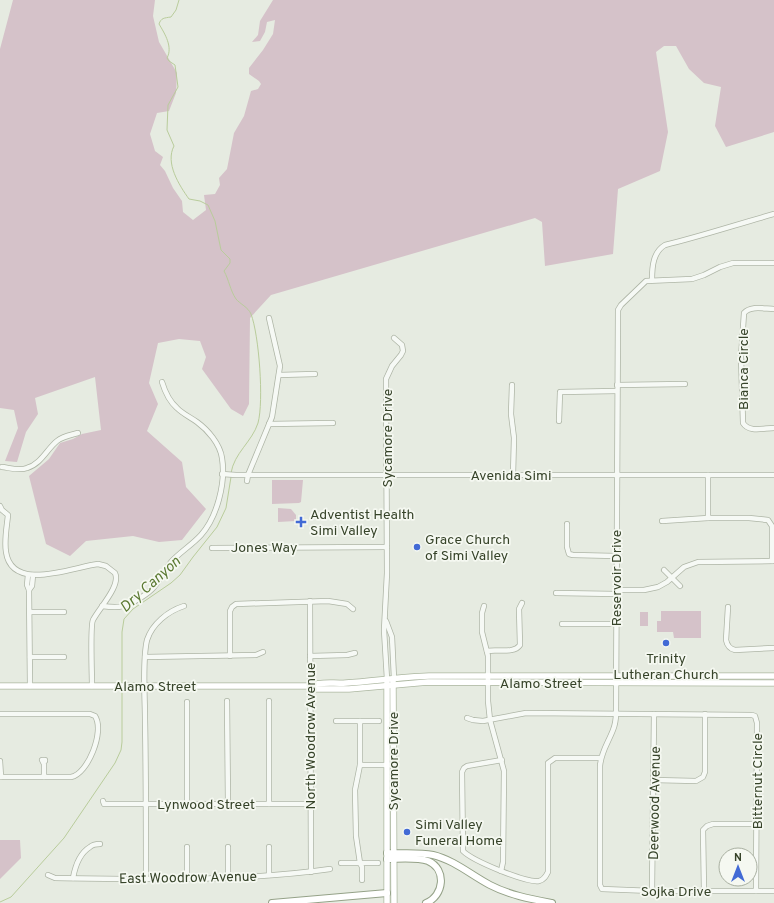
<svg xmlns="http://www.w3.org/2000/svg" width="774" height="903" viewBox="0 0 774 903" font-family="Overpass,sans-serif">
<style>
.green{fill:#d5c2c9}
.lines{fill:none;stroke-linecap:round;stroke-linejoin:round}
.stream{stroke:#b9cc9b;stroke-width:1}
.minor-casing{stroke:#aeb5a6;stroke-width:6}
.major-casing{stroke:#acb7a0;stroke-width:7}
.highway-casing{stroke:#95a288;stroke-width:8}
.minor{stroke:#f6f9f5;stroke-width:4.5}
.major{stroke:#fff;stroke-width:5.5}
.highway{stroke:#fff;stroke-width:6}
.poi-dot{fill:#426ad5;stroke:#f5f8f1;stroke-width:1.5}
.labels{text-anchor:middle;stroke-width:3.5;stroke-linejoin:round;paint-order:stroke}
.street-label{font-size:14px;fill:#364329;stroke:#f5f8f1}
.poi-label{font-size:14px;fill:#364329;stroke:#f5f8f1;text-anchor:start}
.water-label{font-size:15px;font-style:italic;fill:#5a7931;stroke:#f5f8f1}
</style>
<rect width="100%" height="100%" fill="#e6ebe1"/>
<g class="green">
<path d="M13,0H155L153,16L159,42L177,73L176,93L169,111L157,113L150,134L155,151L163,157L160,165L165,171L173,188L182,201L183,212L193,220L206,210L204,195L215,194L220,185L219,178L227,169L234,133L244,116L251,91L258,89L261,84L259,81L249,74V68L263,50L273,34L275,20L267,22L265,32L260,41L252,42L258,35L260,21L273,0H774V132L726,147L715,126L721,87L704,83L689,69L676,46H664L656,52L668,132L660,171L618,189L613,254L545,266L542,222L535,218L271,295L250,318L249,404L243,416L231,409L202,369L206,357L200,341L179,339L158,343L149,383L158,404L147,431L182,462L186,487L206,509L182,540L159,542L133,536L86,541L70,556L46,544L29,476L49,459L60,443L73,439L82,434L101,430L95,377L35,398L38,414L26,432L17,462L5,461L18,428L14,410L0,408V49Z"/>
<path d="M272,480H303L301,502L299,503L272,504Z"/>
<path d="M278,508L291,509L296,515V521L278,522Z"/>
<path d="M661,611H701V638H674L673,632H657V621H661Z"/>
<rect x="640" y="612" width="8" height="14"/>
<path d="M0,840H20L21,858L0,879Z"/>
</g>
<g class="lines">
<g class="stream">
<path d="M179,0L176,10L171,17C164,18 161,18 159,24C165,34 173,47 167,58L169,61L175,65L178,87L168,105L167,130L174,146C165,163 179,185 189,199L200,201L208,205L215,221L221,250L230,259V263L224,271C229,280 230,290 236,299C240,304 248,307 251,314C259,335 264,401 258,423C252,442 234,453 231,473"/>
<path d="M122,684V632L124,619L133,609L171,583L180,575L193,557L217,527L226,508L231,477"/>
<path d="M0,902L11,897L64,838L115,763L121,750L122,742V688"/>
</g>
<defs>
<g id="minor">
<path d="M774,263H733L720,267L704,275L692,279L646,281L621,305L618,310L616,713C616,719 615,725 613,730C608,743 601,752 600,766V885L602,889L652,891H774"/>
<path d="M652,280C652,267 653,252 665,245C702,236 738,224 774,214"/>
<path d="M774,309C765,309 751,305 744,313L741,357L743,423C749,433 764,428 774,428"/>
<path d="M279,375L315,374"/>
<path d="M512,385L511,414L514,438L513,475"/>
<path d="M617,385L685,384"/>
<path d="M559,421L560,392L617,391"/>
<path d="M269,424L333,423"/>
<path d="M2,467C10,468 20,471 27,468C41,464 47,449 57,441C63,436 71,435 78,433"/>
<path d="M222,474L236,475H774"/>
<path d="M247,481L248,475L272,417L280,366L269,318"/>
<path d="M0,506L2,510L8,515C7,526 4,540 6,552C12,593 73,567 98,564L106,566L115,573C121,586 99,608 93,620C90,625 92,676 92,686"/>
<path d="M708,518V475"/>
<path d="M662,521L708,518H749L768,520L772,526V561"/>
<path d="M567,524V547L569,554L573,555L616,556"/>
<path d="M212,548L387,547"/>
<path d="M664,570L680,586"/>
<path d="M28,575L27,585L29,590"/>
<path d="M617,590H644L658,587L667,582L684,567L698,562L774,561"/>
<path d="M556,593L617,594"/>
<path d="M310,601L311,872"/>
<path d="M102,606C109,607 117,608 123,606C131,605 149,593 154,587C161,579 165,570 171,562C180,552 192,545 201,535C217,517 226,483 222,458C220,444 208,430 197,422C190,417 183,414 177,408C169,401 165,392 162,382"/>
<path d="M484,606L482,613V632L488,656V701L490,720L504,771L503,862L501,871"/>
<path d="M728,607L726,640C727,645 730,649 735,650L774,648"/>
<path d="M30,612H64"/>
<path d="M386,621L392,637L394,678"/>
<path d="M562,624H617"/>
<path d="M487,651C497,649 514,654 520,645L519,609L522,603"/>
<path d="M230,656V611L232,607L236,604L328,601L347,604L353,609"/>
<path d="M310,656L347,655L355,653"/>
<path d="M30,657H64"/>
<path d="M145,657L256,655L263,652"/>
<path d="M387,679L384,630L387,573L386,379L392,366L401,355L403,351L402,345L394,338"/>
<path d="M30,686L29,590L32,586L33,575"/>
<path d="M227,701L228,804"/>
<path d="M269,701V804"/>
<path d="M187,702V804"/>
<path d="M0,714H90L95,716C105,731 88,774 71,777H0"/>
<path d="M467,718L473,720L483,721L526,713L752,715L755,716L757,723L756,891"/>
<path d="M336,721H379"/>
<path d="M360,721V765L355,790L356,836L360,863L362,867V880"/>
<path d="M502,760L467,766L464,768L462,772L463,851C473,861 526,883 539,881C544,880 546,876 548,872V763L555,758H600"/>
<path d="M0,761L1,777"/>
<path d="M360,765H393"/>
<path d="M44,777V764L42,760H45V761"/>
<path d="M654,780L696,781L703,777L705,772V714"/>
<path d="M103,801L104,804H311"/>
<path d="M187,847V878"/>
<path d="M269,847V875"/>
<path d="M341,863H378"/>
<path d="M48,875L55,878C146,879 239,882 330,869"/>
<path d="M73,878C75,867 80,853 90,847C92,845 97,844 100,844"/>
<path d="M146,878C146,825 146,772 145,719C145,697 142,661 147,640C152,624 168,611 184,606"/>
<path d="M228,878V847"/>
<path d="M652,891L654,714"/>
<path d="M704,891L703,830L707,826L713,824H757"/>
</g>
<g id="major">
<path d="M393,681L394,903"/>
<path d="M0,686H310C321,681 334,684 346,683C374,681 401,677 429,676H774"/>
<path d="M310,686L316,689H349L428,682L774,683"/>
<path d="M387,903V683"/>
</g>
<g id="highway">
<path d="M387,853C402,854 418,852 433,855C454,860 471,875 490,885C509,895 531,899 552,903"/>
<path d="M387,859C399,859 416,857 428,861C447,869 444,896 426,903"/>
<path d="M272,903L387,893"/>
</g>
</defs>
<use href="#minor" class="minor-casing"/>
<use href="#major" class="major-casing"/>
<use href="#highway" class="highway-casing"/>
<use href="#minor" class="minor"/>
<use href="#major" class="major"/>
<use href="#highway" class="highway"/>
</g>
<g class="poi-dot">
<path d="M299 516h4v4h4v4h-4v4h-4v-4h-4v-4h4z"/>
<circle cx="417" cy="547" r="4"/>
<circle cx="666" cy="643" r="4"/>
<circle cx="407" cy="832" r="4"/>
</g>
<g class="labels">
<g class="street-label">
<text transform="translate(743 369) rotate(-90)" y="5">Bianca Circle</text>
<text transform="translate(387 438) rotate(-90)" y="5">Sycamore Drive</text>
<text x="511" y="480">Avenida Simi</text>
<text x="264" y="552">Jones Way</text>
<text transform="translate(616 578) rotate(-90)" y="5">Reservoir Drive</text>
<text x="541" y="688">Alamo Street</text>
<text x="155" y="691">Alamo Street</text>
<text transform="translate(310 736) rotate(-90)" y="5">North Woodrow Avenue</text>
<text transform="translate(393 761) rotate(-90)" y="5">Sycamore Drive</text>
<text transform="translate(757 781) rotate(-90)" y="5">Bitternut Circle</text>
<text transform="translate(654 803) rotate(-89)" y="5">Deerwood Avenue</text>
<text x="206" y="809">Lynwood Street</text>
<text transform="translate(188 877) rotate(-1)" y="5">East Woodrow Avenue</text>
<text x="676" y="896">Sojka Drive</text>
</g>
<g class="poi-label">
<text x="310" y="519">Adventist Health<tspan x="310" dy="16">Simi Valley</tspan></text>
<text x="425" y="544">Grace Church<tspan x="425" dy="16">of Simi Valley</tspan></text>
<text x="666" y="663" text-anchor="middle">Trinity<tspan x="666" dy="16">Lutheran Church</tspan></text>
<text x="415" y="829">Simi Valley<tspan x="415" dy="16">Funeral Home</tspan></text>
</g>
<g class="water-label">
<text transform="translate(150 584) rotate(-42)" y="5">Dry Canyon</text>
</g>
</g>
<g transform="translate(738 867)"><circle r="19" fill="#f5f8f1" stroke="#a9b0a1"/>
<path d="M0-3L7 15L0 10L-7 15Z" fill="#426ad5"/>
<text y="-6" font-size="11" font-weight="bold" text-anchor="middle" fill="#364329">N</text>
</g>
</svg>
